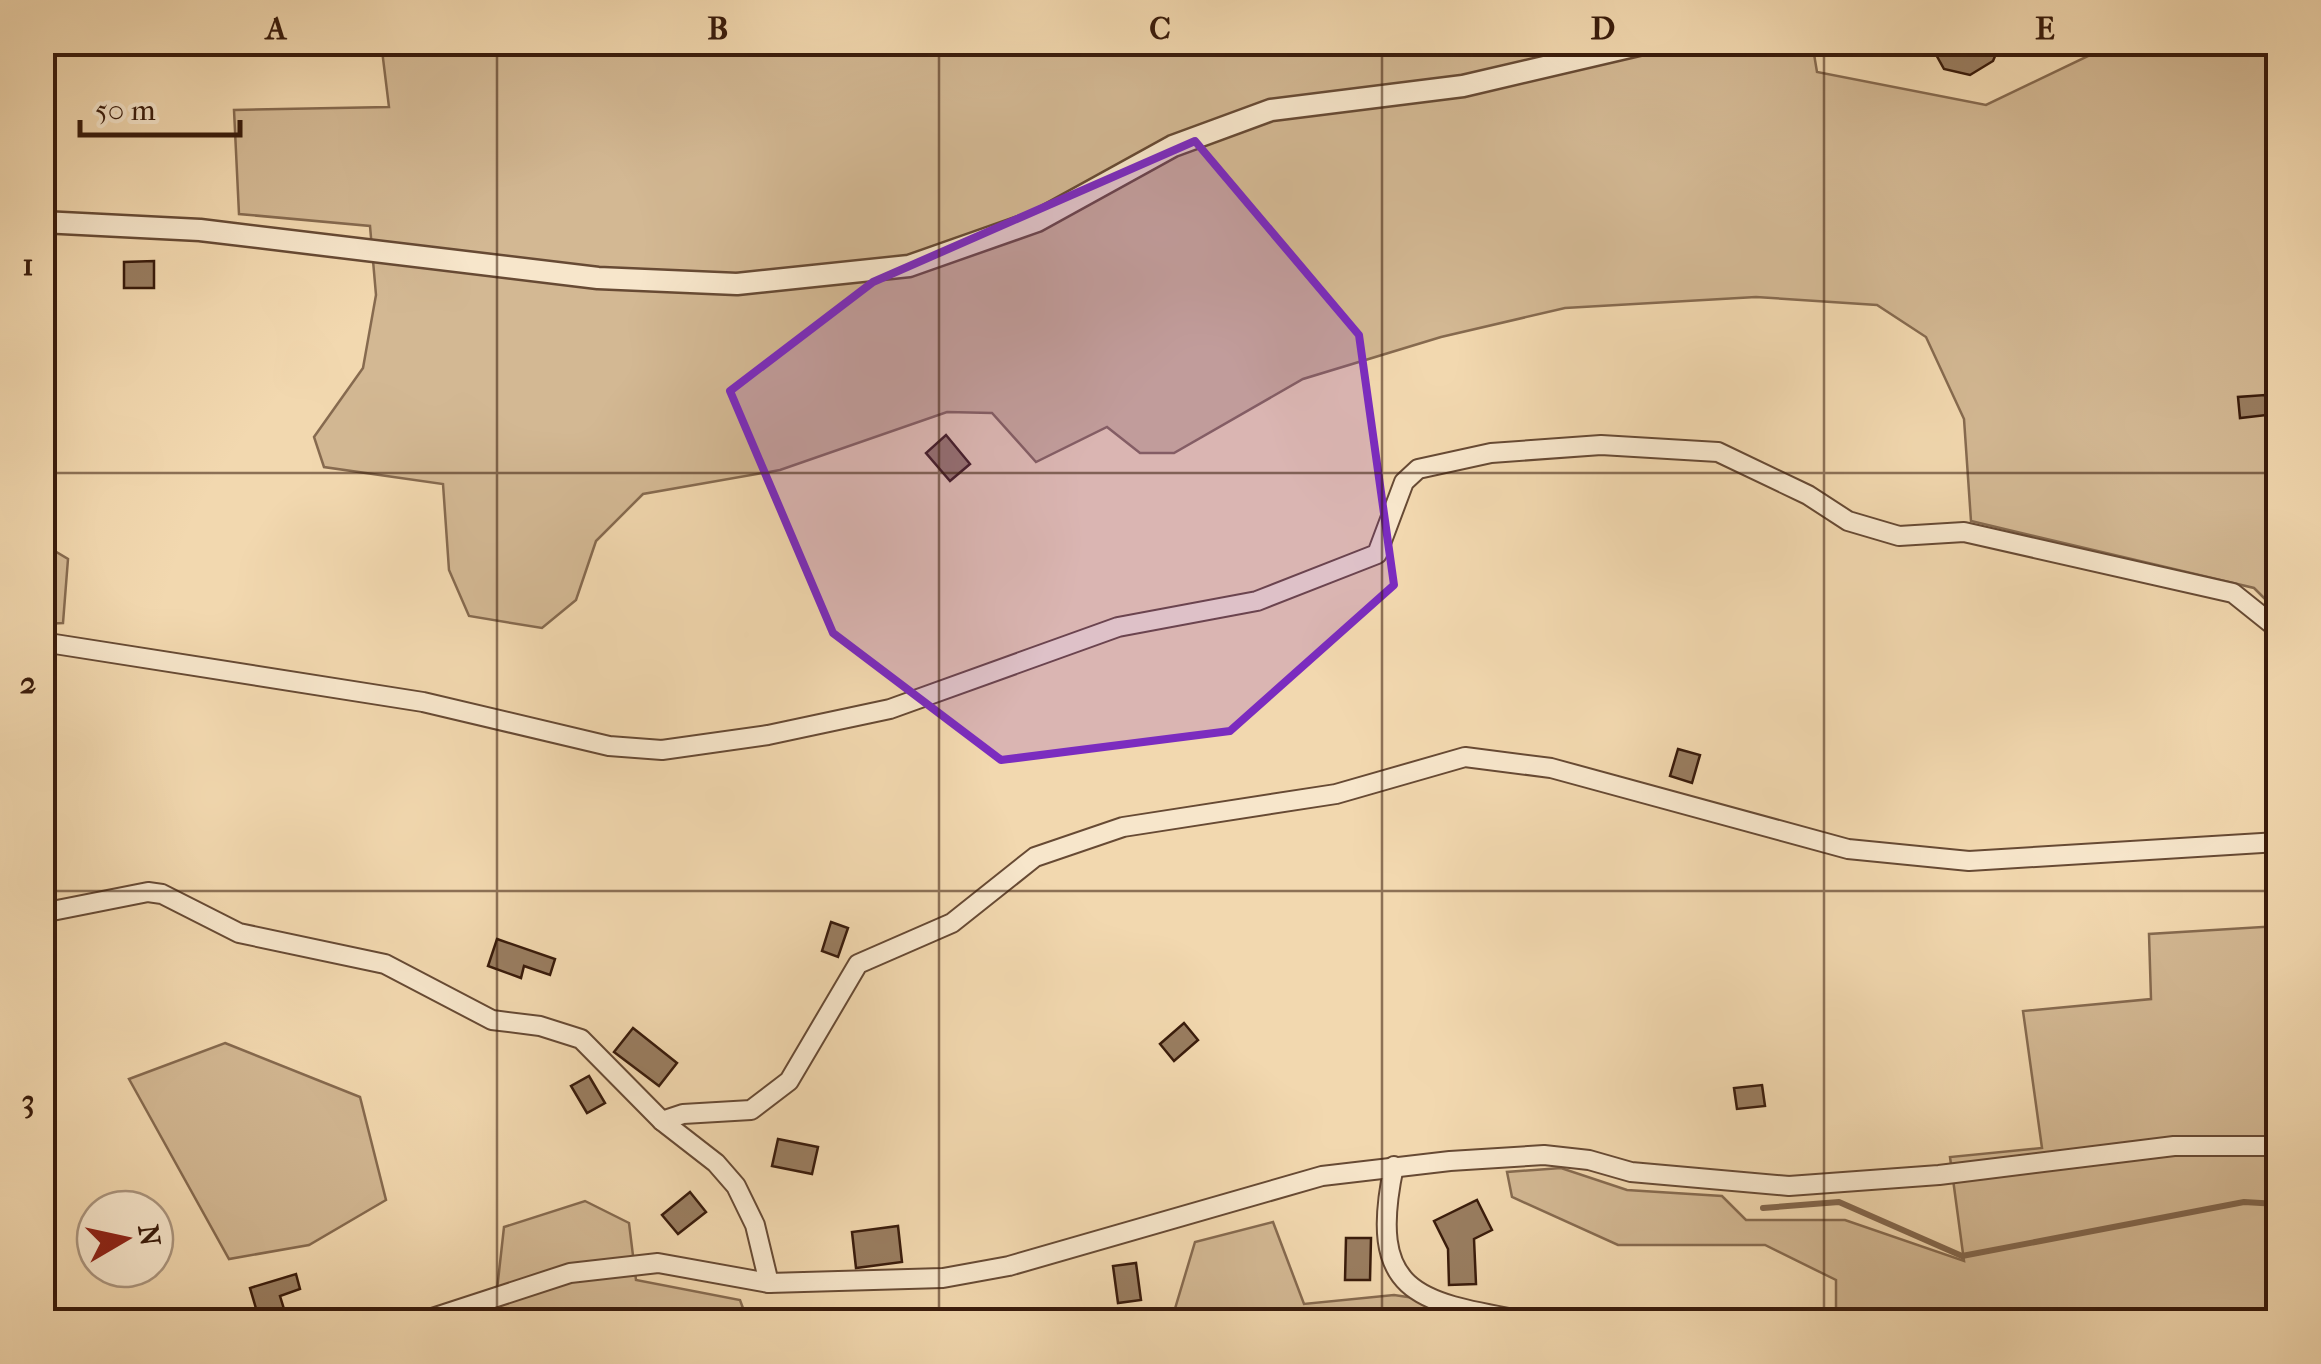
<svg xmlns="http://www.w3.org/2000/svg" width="2321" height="1364" viewBox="0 0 2321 1364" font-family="'IM FELL French Canon',serif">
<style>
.green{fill:#d3b893;stroke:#866a4f;stroke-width:2.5}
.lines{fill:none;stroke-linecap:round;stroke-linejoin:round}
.stream{stroke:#82664c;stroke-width:6}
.building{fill:#997d60;stroke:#391b0b;stroke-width:2.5}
.minor-casing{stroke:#674a34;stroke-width:22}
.tertiary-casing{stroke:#674a34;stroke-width:25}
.minor{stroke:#f7e6cb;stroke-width:18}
.tertiary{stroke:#f7e6cb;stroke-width:20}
.marked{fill:#7b2cbf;fill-opacity:0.2;stroke:#7b2cbf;stroke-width:8;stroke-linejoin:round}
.grid{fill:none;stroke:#391b0b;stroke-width:2.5;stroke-opacity:0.55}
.neatline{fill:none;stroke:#391b0b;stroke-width:4}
.grid-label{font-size:32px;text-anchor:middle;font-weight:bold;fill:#391b0b}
</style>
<rect width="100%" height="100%" fill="#f2d8af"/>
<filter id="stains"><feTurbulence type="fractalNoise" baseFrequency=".002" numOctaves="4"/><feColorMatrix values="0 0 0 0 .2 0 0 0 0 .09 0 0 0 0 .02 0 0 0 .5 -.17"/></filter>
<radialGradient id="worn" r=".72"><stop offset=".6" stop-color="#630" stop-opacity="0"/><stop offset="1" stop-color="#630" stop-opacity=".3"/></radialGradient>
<g class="green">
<path d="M381,42H1812L1817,72L1986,105L2115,43H2278V612L2254,588L1971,521L1964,419L1926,337L1877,305L1756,297L1565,308L1441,337L1303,379L1174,453H1140L1107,427L1036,462L992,413L947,412L780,470L643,494L596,541L576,600L542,628L469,616L449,570L443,484L324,467L314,437L363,368L376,295L370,226L239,214L234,110L389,107Z"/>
<path d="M43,544L68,559L63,623L43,624Z"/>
<path d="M2278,926V1321H1829L1836,1315V1280L1765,1245H1618L1512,1197L1507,1172L1561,1168L1627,1190L1722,1196L1746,1220H1845L1964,1261L1950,1157L2042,1148L2023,1011L2151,999L2149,934Z"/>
<path d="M225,1043L360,1097L386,1200L309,1245L229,1259L129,1079Z"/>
<path d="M585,1201L629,1223L636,1280L740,1300L747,1319L762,1321L407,1322L497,1290L504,1227Z"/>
<path d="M1273,1222L1304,1304L1394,1295L1578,1322H1171L1195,1242Z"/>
</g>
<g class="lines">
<path class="stream" d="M1763,1208L1839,1202L1962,1256L2244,1202L2278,1204"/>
</g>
<g class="building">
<path d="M1929,42H2001L1993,61L1970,75L1944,69Z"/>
<path d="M154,261V288H124V262Z"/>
<path d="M2265,395L2267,415L2240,418L2238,397Z"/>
<path d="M946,435L970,464L950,481L926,453Z"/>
<path d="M1678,749L1700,755L1692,783L1670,776Z"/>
<path d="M831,922L848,928L838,957L822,951Z"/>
<path d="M497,939L555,959L550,975L524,966L521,978L488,966Z"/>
<path d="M1184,1023L1198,1040L1174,1061L1160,1044Z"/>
<path d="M633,1028L677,1063L659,1086L614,1052Z"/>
<path d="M589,1076L605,1103L587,1113L571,1086Z"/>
<path d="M1762,1085L1765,1106L1737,1109L1734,1088Z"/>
<path d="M778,1139L818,1147L812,1174L772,1166Z"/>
<path d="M690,1192L706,1212L678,1234L662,1215Z"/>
<path d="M1477,1200L1492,1230L1474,1239L1476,1284L1449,1285L1448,1249L1434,1221Z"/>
<path d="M898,1226L902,1262L856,1268L852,1232Z"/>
<path d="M1346,1238H1371L1370,1280H1345Z"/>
<path d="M1136,1263L1141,1300L1118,1303L1113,1266Z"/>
<path d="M296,1274L300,1289L280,1296L288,1322H260L250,1288Z"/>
</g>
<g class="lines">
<defs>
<g id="minor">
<path d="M42,642L423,702L609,746L662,750L768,735L890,709L1118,627L1257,601L1377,554L1404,482L1418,469L1491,453L1601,445L1718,452L1808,495L1848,521L1899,536L1964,532L2233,593L2278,629"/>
<path d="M42,913L148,892L162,894L239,933L385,964L492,1020L540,1026L581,1039L662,1121L716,1163L736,1186L755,1225L769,1283"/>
<path d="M662,1121L683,1114L751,1110L789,1081L858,964L952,923L1035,857L1123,827L1336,794L1465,757L1551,768L1848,849L1969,861L2278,842"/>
<path d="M1394,1166C1366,1297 1420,1302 1531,1322"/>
<path d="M420,1322L570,1273L658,1263L769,1283L943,1278L1009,1266L1322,1176L1450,1161L1544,1155L1589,1160L1631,1172L1789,1186L1939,1175L2174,1146H2278"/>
</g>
<path id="tertiary" d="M42,222L200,230L598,278L737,284L909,266L1037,221L1173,146L1271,110L1463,86L1651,42"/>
</defs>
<use href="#minor" class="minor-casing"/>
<use href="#tertiary" class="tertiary-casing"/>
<use href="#minor" class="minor"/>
<use href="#tertiary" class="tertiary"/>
</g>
<path class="marked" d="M1195,141L1359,335L1394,585L1230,731L1001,760L833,633L730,391L873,282Z"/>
<path class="grid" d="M497,42V1322M939,42V1322M1382,42V1322M1824,42V1322M42,473H2278M42,891H2278"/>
<rect width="2321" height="1364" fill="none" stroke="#f2d8af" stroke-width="110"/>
<g transform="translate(125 1239) rotate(81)"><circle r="48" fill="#f7e6cb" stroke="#ab957e" stroke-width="2.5"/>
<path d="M0-8L18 38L0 25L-18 38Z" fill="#8f2418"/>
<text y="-15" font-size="28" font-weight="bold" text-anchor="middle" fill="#391b0b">N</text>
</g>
<path d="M80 120v15h160v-15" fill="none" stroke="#391b0b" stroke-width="5"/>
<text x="95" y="120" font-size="30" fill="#391b0b" stroke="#f7e6cb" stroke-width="8" paint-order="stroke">50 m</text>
<rect x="55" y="55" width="2211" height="1254" class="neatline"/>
<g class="grid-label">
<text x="276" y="39">A</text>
<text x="718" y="39">B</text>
<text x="1160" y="39">C</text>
<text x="1603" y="39">D</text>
<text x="2045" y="39">E</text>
<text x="28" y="275">1</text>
<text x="28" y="693">2</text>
<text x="28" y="1111">3</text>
</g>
<rect width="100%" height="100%" filter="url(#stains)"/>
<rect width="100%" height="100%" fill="url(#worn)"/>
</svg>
